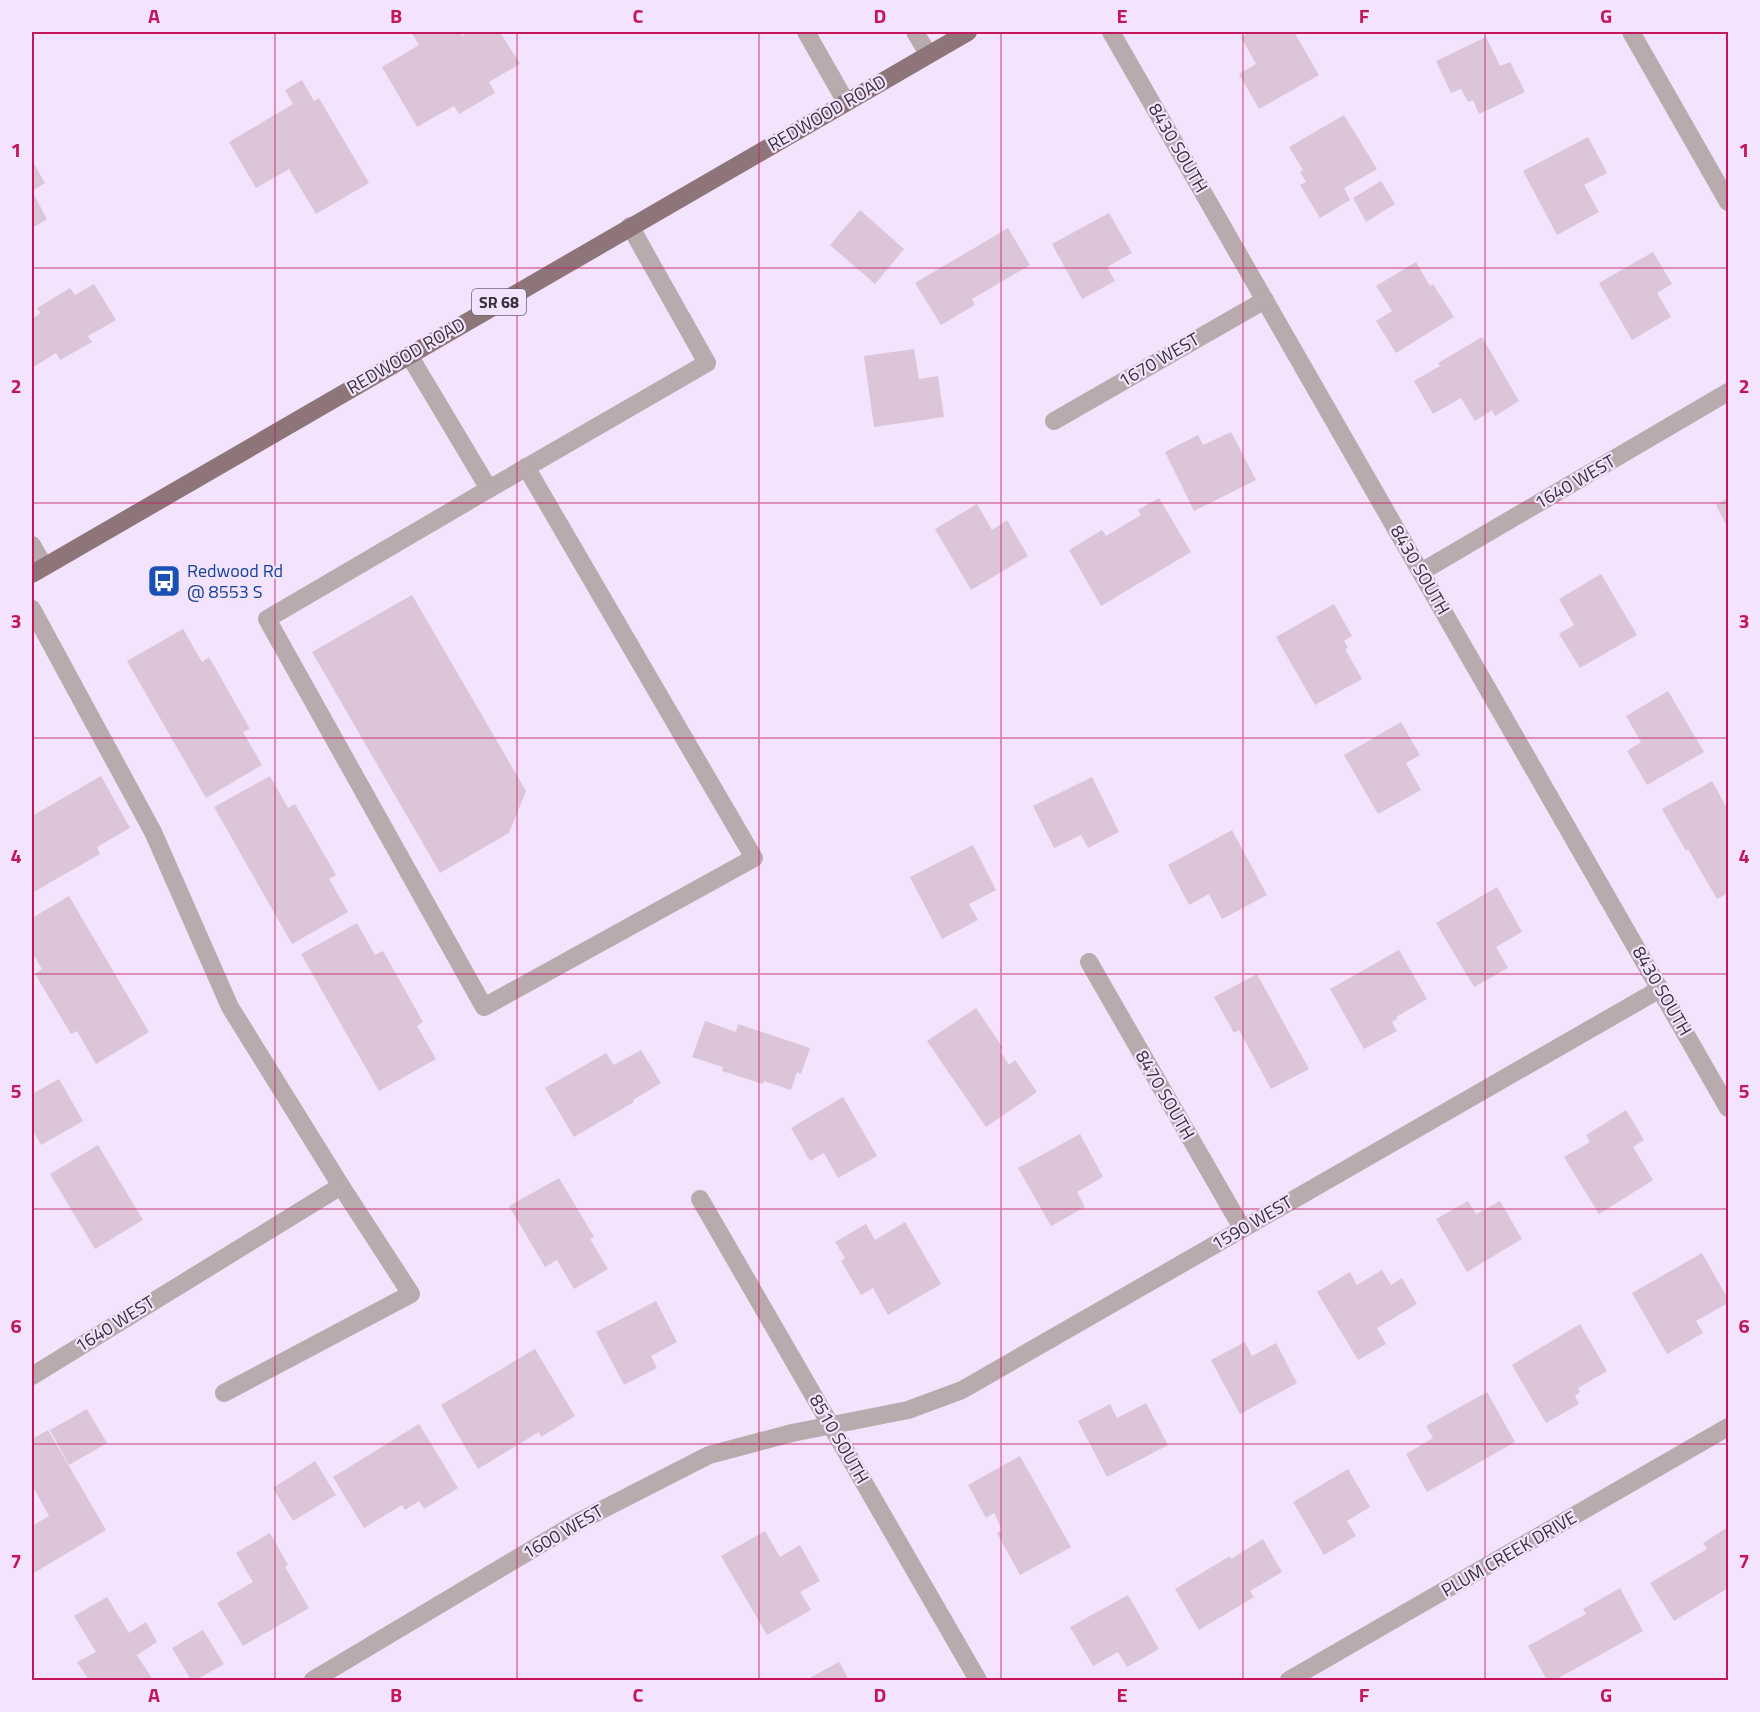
<svg xmlns="http://www.w3.org/2000/svg" width="1760" height="1712" viewBox="0 0 1760 1712" font-family="'Titillium Web',sans-serif">
<style>
.building{fill:#dcc5d9}
.lines{fill:none;stroke-linecap:round;stroke-linejoin:round}
.minor{stroke:#b9aaad;stroke-width:18}
.major{stroke:#8e7579;stroke-width:18}
.grid{fill:none;stroke:#c2185b;stroke-width:1.5;stroke-opacity:0.55}
.labels{text-anchor:middle;stroke-width:4.5;stroke-linejoin:round;paint-order:stroke}
.shield{fill:#f3e3fd;stroke:#6f6675;stroke-width:1.5}
.shield-label{font-size:16px;font-weight:bold;fill:#37313b}
.street-label{font-size:18px;fill:#37313b;stroke:#f3e3fd}
.transit-label{font-size:18px;fill:#164399;stroke:#f3e3fd;text-anchor:start}
.neatline{fill:none;stroke:#c2185b;stroke-width:2}
.grid-label{font-size:20px;text-anchor:middle;font-weight:bold;fill:#c2185b}
</style>
<rect width="100%" height="100%" fill="#f3e3fd"/>
<g class="building">
<path d="M411,32H459L462,36L469,32H500L520,64L489,82L495,93L459,114L454,106L417,127L382,67L419,45Z"/>
<path d="M1251,32H1294L1319,75L1259,109L1239,74L1256,64L1241,37Z"/>
<path d="M1486,37L1500,66L1510,62L1525,92L1479,114L1473,100L1468,102L1461,89L1451,93L1436,61Z"/>
<path d="M302,80L314,101L319,98L369,183L316,214L289,169L256,188L229,142L293,104L285,90Z"/>
<path d="M1344,115L1377,169L1344,188L1350,200L1320,218L1300,185L1306,182L1300,172L1303,170L1289,147Z"/>
<path d="M1588,137L1607,173L1584,185L1599,212L1557,235L1523,171Z"/>
<path d="M34,164L45,183L32,191V166Z"/>
<path d="M1381,181L1395,204L1366,222L1353,198Z"/>
<path d="M32,191L47,219L32,228Z"/>
<path d="M860,210L904,249L875,284L830,245Z"/>
<path d="M1109,213L1132,253L1107,267L1115,281L1082,299L1052,244Z"/>
<path d="M1008,228L1030,265L972,299L975,305L941,325L915,283Z"/>
<path d="M1653,252L1672,284L1657,293L1671,317L1632,340L1599,283Z"/>
<path d="M1416,262L1430,286L1433,284L1454,317L1396,353L1376,321L1392,311L1376,286Z"/>
<path d="M94,284L116,320L88,336L92,342L60,360L56,353L32,368V339L33,337L32,334V319L41,313L37,308L70,288L75,295Z"/>
<path d="M1482,337L1519,401L1495,416L1492,410L1475,421L1461,398L1433,414L1414,381L1440,366L1438,363Z"/>
<path d="M914,349L919,379L938,376L944,417L874,427L864,356Z"/>
<path d="M1231,432L1256,480L1194,511L1165,452L1198,435L1203,445Z"/>
<path d="M1159,498L1191,552L1101,606L1069,550L1102,530L1106,536L1141,515L1138,510Z"/>
<path d="M1728,498V528L1716,505Z"/>
<path d="M977,504L992,530L1007,520L1028,556L971,590L935,529Z"/>
<path d="M1601,574L1637,635L1580,668L1559,634L1574,625L1559,599Z"/>
<path d="M412,595L526,791L509,833L440,873L312,652Z"/>
<path d="M1334,604L1352,636L1344,641L1348,648L1345,649L1362,679L1315,705L1276,637Z"/>
<path d="M183,629L202,662L209,657L250,729L243,732L262,765L206,798L127,661Z"/>
<path d="M1668,691L1704,752L1647,785L1627,751L1641,742L1626,716Z"/>
<path d="M1401,722L1420,755L1406,763L1421,790L1378,814L1344,755Z"/>
<path d="M101,776L130,828L97,847L100,854L32,893V816Z"/>
<path d="M270,776L288,808L295,804L336,875L329,879L348,912L292,944L214,807Z"/>
<path d="M1092,777L1119,832L1088,848L1081,835L1054,848L1033,806Z"/>
<path d="M1712,781L1728,810V893L1717,899L1688,849L1686,851L1662,809Z"/>
<path d="M1232,830L1267,895L1222,919L1209,894L1189,905L1168,865Z"/>
<path d="M973,845L996,890L969,904L978,920L942,939L910,877Z"/>
<path d="M1497,887L1522,932L1496,947L1508,968L1474,987L1436,923Z"/>
<path d="M69,896L149,1032L96,1064L77,1031L71,1034L35,974L42,969L32,952V918Z"/>
<path d="M357,923L375,955L383,951L423,1022L417,1026L436,1059L379,1091L301,954Z"/>
<path d="M1399,950L1427,999L1396,1017L1397,1019L1392,1022L1397,1031L1364,1049L1330,989Z"/>
<path d="M1257,974L1309,1069L1271,1089L1239,1030L1234,1033L1214,997Z"/>
<path d="M976,1008L1003,1048L1000,1051L1009,1065L1015,1060L1037,1092L986,1127L927,1041Z"/>
<path d="M705,1021L736,1032L738,1024L810,1048L801,1074L797,1072L791,1090L764,1081L763,1084L722,1071L723,1067L692,1057Z"/>
<path d="M641,1050L661,1083L633,1100L634,1102L574,1137L545,1088L606,1053L614,1065Z"/>
<path d="M59,1079L83,1121L41,1145L32,1129V1094Z"/>
<path d="M843,1097L877,1156L838,1178L824,1153L810,1161L791,1128Z"/>
<path d="M1626,1110L1644,1140L1633,1147L1653,1180L1599,1214L1564,1157L1590,1142L1586,1135Z"/>
<path d="M1080,1134L1103,1177L1077,1192L1085,1207L1051,1226L1018,1168Z"/>
<path d="M98,1145L143,1220L95,1249L50,1174Z"/>
<path d="M559,1178L594,1237L590,1239L608,1269L574,1289L557,1260L545,1267L509,1206Z"/>
<path d="M1468,1201L1476,1214L1500,1201L1522,1239L1467,1272L1436,1219Z"/>
<path d="M905,1222L941,1284L888,1315L873,1288L861,1295L841,1261L845,1258L835,1242L866,1224L875,1240Z"/>
<path d="M1702,1253L1728,1299V1303L1696,1321L1703,1333L1667,1354L1632,1293Z"/>
<path d="M1382,1270L1391,1285L1402,1278L1417,1304L1377,1328L1386,1344L1358,1360L1317,1292L1350,1272L1357,1285Z"/>
<path d="M656,1301L677,1342L651,1356L657,1368L624,1385L596,1332Z"/>
<path d="M1580,1324L1607,1371L1578,1388L1580,1392L1575,1396L1579,1404L1546,1423L1512,1365Z"/>
<path d="M1245,1342L1252,1356L1276,1343L1297,1383L1240,1414L1211,1360Z"/>
<path d="M535,1349L575,1416L541,1437L539,1432L478,1469L441,1405Z"/>
<path d="M1487,1392L1515,1442L1427,1492L1406,1454L1433,1438L1426,1426Z"/>
<path d="M1146,1403L1168,1445L1107,1477L1078,1421L1110,1404L1117,1418Z"/>
<path d="M87,1409L107,1443L69,1465L50,1430Z"/>
<path d="M419,1424L458,1488L424,1509L419,1501L405,1510L402,1505L364,1528L333,1477Z"/>
<path d="M48,1430L106,1530L32,1574V1526L49,1516L32,1485V1439Z"/>
<path d="M1020,1456L1071,1547L1020,1575L997,1533L1002,1530L994,1513L986,1518L968,1485Z"/>
<path d="M315,1461L336,1495L293,1521L273,1488Z"/>
<path d="M1348,1469L1370,1507L1347,1521L1356,1536L1324,1555L1293,1502Z"/>
<path d="M1728,1527V1588L1674,1621L1650,1583L1707,1549L1703,1543Z"/>
<path d="M765,1531L780,1557L800,1545L820,1581L800,1592L811,1610L767,1635L721,1556Z"/>
<path d="M270,1533L288,1565L285,1567L309,1608L243,1646L217,1603L253,1582L236,1553Z"/>
<path d="M1263,1539L1282,1572L1250,1591L1254,1597L1199,1630L1175,1589L1230,1556L1231,1559Z"/>
<path d="M1620,1588L1643,1631L1555,1680H1547L1528,1646L1586,1614L1583,1609Z"/>
<path d="M1128,1595L1159,1649L1127,1667L1118,1652L1093,1666L1070,1627Z"/>
<path d="M107,1597L129,1633L146,1622L157,1642L137,1655L153,1680H98L97,1679L89,1680L77,1662L96,1652L74,1616Z"/>
<path d="M203,1630L224,1664L196,1680H191L172,1648Z"/>
<path d="M839,1662L849,1680H806Z"/>
</g>
<g class="lines">
<g class="minor">
<path d="M806,32L846,102"/>
<path d="M915,32L928,54"/>
<path d="M1111,32L1728,1108"/>
<path d="M1631,32L1728,202"/>
<path d="M409,355L489,489L707,363L630,226"/>
<path d="M1054,421L1265,300"/>
<path d="M489,489L267,619L484,1007L754,858L526,467"/>
<path d="M32,545L44,566"/>
<path d="M1421,572L1728,392"/>
<path d="M32,609L153,832L230,1007L341,1186L411,1294L224,1393"/>
<path d="M1089,962L1242,1228"/>
<path d="M700,1199L978,1680"/>
<path d="M32,1376L341,1186"/>
<path d="M313,1680L578,1522L709,1455L792,1433L908,1410L962,1390L1660,989"/>
<path d="M1289,1680L1728,1427"/>
</g>
<path class="major" d="M32,574L968,32"/>
</g>
<path class="grid" d="M275,32V1680M517,32V1680M759,32V1680M1001,32V1680M1243,32V1680M1485,32V1680M32,268H1728M32,503H1728M32,738H1728M32,974H1728M32,1209H1728M32,1444H1728"/>
<defs>
<symbol id="bus-square" viewBox="-11 -11 22 22"><rect x="-9" y="-9" width="18" height="18" rx="4" fill="#1a4fb4" stroke="#f3e3fd"/><path d="M-5-6H5V4H4V6H2V4H-2V6H-4V4H-5ZM-3.5-4V0h7V-4ZM-3.5 1.2v1.5H-2V1.2ZM2 1.2v1.5H3.5V1.2Z" fill="#fff"/></symbol>
</defs>
<g fill-rule="evenodd">
<use href="#bus-square" x="145" y="562" width="38" height="38"/>
</g>
<g class="labels">
<rect class="shield" x="472" y="289" width="54" height="26" rx="4.5"/>
<g class="shield-label">
<text x="499" y="308">SR 68</text>
</g>
<g class="street-label">
<text transform="translate(827 113) rotate(-30)" y="6">REDWOOD ROAD</text>
<text transform="translate(1178 148) rotate(60)" y="6">8430 SOUTH</text>
<text transform="translate(406 356) rotate(-30)" y="6">REDWOOD ROAD</text>
<text transform="translate(1159 360) rotate(-30)" y="6">1670 WEST</text>
<text transform="translate(1575 482) rotate(-30)" y="6">1640 WEST</text>
<text transform="translate(1420 570) rotate(60)" y="6">8430 SOUTH</text>
<text transform="translate(1662 991) rotate(60)" y="6">8430 SOUTH</text>
<text transform="translate(1165 1095) rotate(60)" y="6">8470 SOUTH</text>
<text transform="translate(1252 1223) rotate(-30)" y="6">1590 WEST</text>
<text transform="translate(115 1324) rotate(-32)" y="6">1640 WEST</text>
<text transform="translate(839 1439) rotate(60)" y="6">8510 SOUTH</text>
<text transform="translate(563 1532) rotate(-30)" y="6">1600 WEST</text>
<text transform="translate(1509 1554) rotate(-30)" y="6">PLUM CREEK DRIVE</text>
</g>
<g class="transit-label">
<text x="187" y="577">Redwood Rd<tspan x="187" dy="21">@ 8553 S</tspan></text>
</g>
</g>
<rect width="1760" height="1712" fill="none" stroke="#f3e3fd" stroke-width="66"/>
<rect x="33" y="33" width="1694" height="1646" class="neatline"/>
<g class="grid-label">
<text x="154" y="23">A</text>
<text x="396" y="23">B</text>
<text x="638" y="23">C</text>
<text x="880" y="23">D</text>
<text x="1122" y="23">E</text>
<text x="1364" y="23">F</text>
<text x="1606" y="23">G</text>
<text x="16" y="157">1</text>
<text x="1744" y="157">1</text>
<text x="16" y="393">2</text>
<text x="1744" y="393">2</text>
<text x="16" y="628">3</text>
<text x="1744" y="628">3</text>
<text x="16" y="863">4</text>
<text x="1744" y="863">4</text>
<text x="16" y="1098">5</text>
<text x="1744" y="1098">5</text>
<text x="16" y="1333">6</text>
<text x="1744" y="1333">6</text>
<text x="16" y="1568">7</text>
<text x="1744" y="1568">7</text>
<text x="154" y="1702">A</text>
<text x="396" y="1702">B</text>
<text x="638" y="1702">C</text>
<text x="880" y="1702">D</text>
<text x="1122" y="1702">E</text>
<text x="1364" y="1702">F</text>
<text x="1606" y="1702">G</text>
</g>
</svg>
